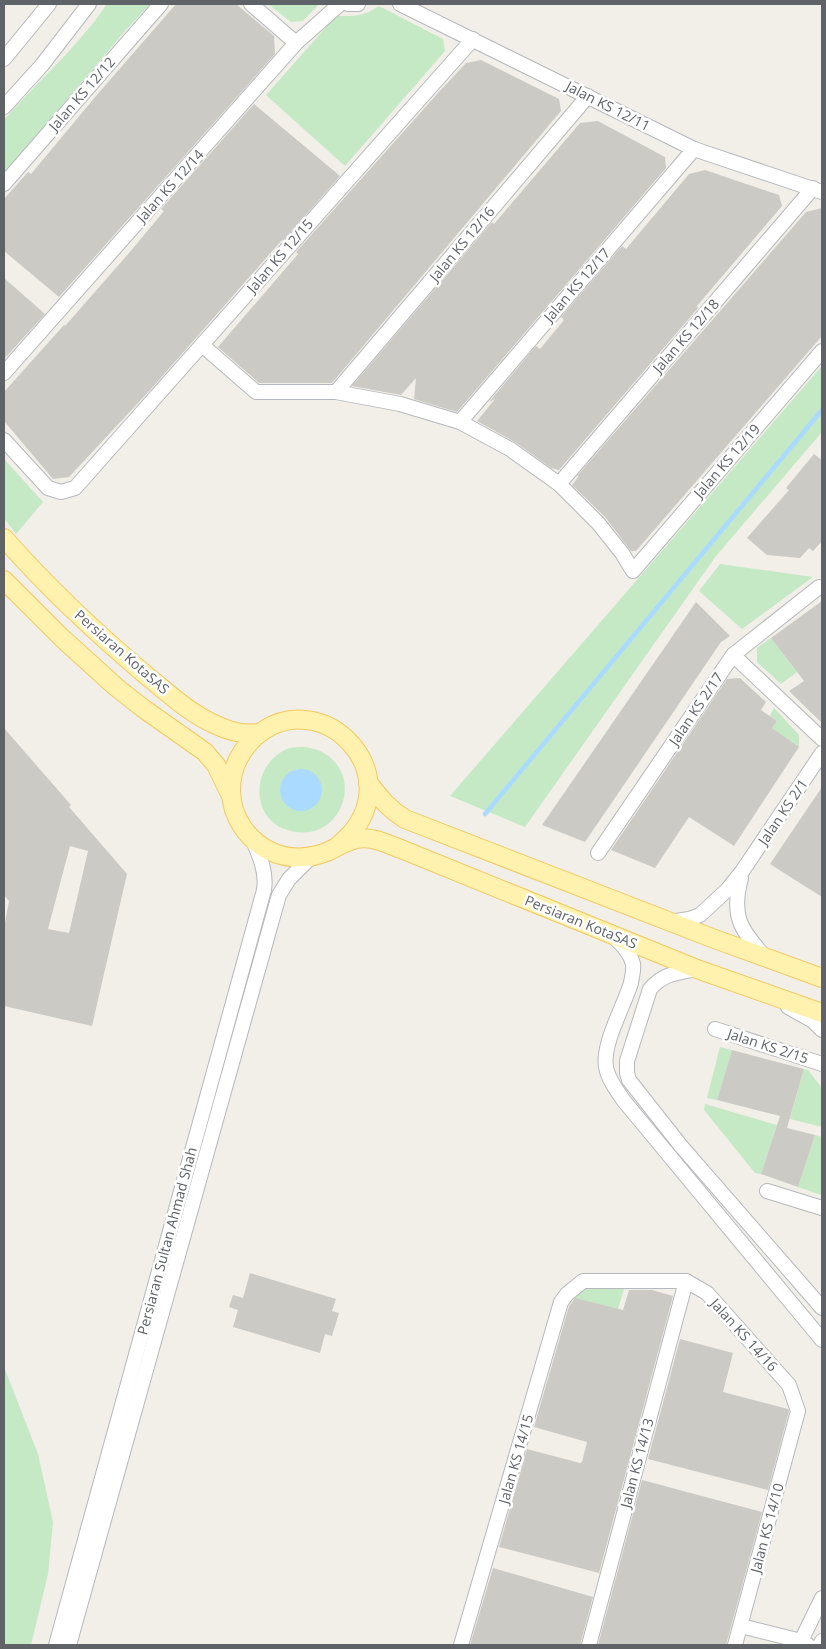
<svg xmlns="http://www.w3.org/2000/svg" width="826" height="1649" viewBox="0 0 826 1649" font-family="'Open Sans',sans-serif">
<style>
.green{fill:#c5e8c5;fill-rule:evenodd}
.water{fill:#aadaff}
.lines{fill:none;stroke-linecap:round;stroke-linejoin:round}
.stream{stroke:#aadaff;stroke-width:4.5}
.building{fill:#cccac5;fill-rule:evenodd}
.minor-casing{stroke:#b5b8bc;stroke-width:16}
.major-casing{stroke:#f2c960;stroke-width:20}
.minor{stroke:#fff;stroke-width:14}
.major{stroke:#fff2af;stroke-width:18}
.labels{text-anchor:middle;stroke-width:5;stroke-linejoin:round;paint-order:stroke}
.street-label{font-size:14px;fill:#5f6368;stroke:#fff}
</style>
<rect width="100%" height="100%" fill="#f1efe8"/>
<g class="green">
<path d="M107,4H150L125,31L4,174V120C38,81 78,47 107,4Z"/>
<path d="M268,4H319L303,21L291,22Z"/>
<path d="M379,6L443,39L445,51L345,166L266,95L336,16C355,16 363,17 379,6Z"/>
<path d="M822,366V432L716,556L525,827L450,796Z"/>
<path d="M4,459L43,502L16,534L4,518Z"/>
<path d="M720,564L813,577L742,629L699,591Z"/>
<path d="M771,638L797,672L781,684L757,662V648Z"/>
<path d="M774,708L799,735V747L772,728L777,721L770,716Z"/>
<path d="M306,747C310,748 316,749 320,751C370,775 338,852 282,828C272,824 263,813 261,803C255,780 267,756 290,748C295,747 301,747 306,747ZM298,769L305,770L307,810L294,809L292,771Z"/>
<path d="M720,1047L732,1050L717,1100L707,1098Z"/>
<path d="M804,1069L808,1070L822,1088V1127L790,1119Z"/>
<path d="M705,1104L777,1125L761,1174L755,1173L704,1110Z"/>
<path d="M815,1135L822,1137L821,1195L798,1187Z"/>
<path d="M584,1286H625L618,1309L568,1297Z"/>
<path d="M4,1367L38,1454L53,1522L48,1574L31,1645H4Z"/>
</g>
<circle class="water" cx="301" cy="790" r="21"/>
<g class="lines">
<path class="stream" d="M485,814L822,410"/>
</g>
<g class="building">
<path d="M176,4H236L274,36L275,54L59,297L4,251V199L28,172L31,174L96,96Z"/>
<path d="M481,60L559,99L561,111L332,383H259L218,347L298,254L296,252L438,93L466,63Z"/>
<path d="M254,104L340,176L283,241L282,240L152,388L69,477L53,479L4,421V392L64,325L65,326L129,253L164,211L161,209Z"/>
<path d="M598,121L665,157L666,168L457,412L414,399L416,378L401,395L352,386L492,222L494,224L580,123Z"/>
<path d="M705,170L779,195L782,206L697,306L698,308L559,470L551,468L515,442L477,421L495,399L489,402L536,346L540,349L564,320L561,317L622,246L626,249L689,174Z"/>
<path d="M822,208V336L636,551H631L605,517L572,485L579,476H577L806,212Z"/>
<path d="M4,278L45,314L4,359Z"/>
<path d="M814,454L822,460V541L813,551L809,548L800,558L767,555L747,538L789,490L786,488Z"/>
<path d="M822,601V723L789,691L804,681L771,638Z"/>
<path d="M696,602L730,636L721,642L585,842L542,825Z"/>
<path d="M740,678L766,702L761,710L777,721L772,728L799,747L734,846L689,817L655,868L611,850L727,679Z"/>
<path d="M4,728L71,805L69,807L127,874L92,1026L4,1006V928L9,901L4,895ZM70,846L88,851L69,933L48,929Z"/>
<path d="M822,787V897L770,864Z"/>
<path d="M732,1050L804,1069L787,1128L815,1135L798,1187L761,1174L780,1116L717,1100Z"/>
<path d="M250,1273L336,1299L332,1311L339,1313L332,1336L325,1334L320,1353L233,1327L238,1310L229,1307L233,1295L243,1298Z"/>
<path d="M629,1290H652L673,1296L599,1573L499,1547L527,1449L580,1463L582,1462L587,1442L534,1427L569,1306L575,1298L623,1310Z"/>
<path d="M680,1339L733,1353L723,1392L788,1409L789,1411L768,1490L648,1459Z"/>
<path d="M642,1480L762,1512L726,1645H598Z"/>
<path d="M493,1568L593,1597L580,1645H470Z"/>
</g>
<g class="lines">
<defs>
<g id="minor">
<path d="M251,4L296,43"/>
<path d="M348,4H358"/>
<path d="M400,4L694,149L822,192"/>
<path d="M4,59L49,4"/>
<path d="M4,107L42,65L89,4"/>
<path d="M4,184L161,4"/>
<path d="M202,345L256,392H336L400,404L460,422L510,449L559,484L598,523L622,553L633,571L822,351"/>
<path d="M4,373L296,43L340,4"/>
<path d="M336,392L588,96"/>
<path d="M460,422L694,149"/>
<path d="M4,440L48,488L61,492L75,488L473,39"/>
<path d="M559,484L813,188"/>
<path d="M733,655L822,739"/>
<path d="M598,853L733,655L819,587"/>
<path d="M741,878C731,916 740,929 765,957"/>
<path d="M670,922L689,919L700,915L727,890L743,870L822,753"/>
<path d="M613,936C621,944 630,952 633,964C634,970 632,976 631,983C624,1006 602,1044 606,1067C608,1079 617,1091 624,1101L822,1340"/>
<path d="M697,969C677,973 664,973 650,989L627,1061V1073L629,1080L681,1146L822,1308"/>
<path d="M788,1007L813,1021L822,1030"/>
<path d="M715,1029L822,1064"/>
<path d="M767,1191L822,1208"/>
<path d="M741,1626L801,1641L808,1645"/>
<path d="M801,1641L822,1598"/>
<path d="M56,1645L264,890C267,871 259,855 252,838"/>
<path d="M69,1645L279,895L289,879L312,856"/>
<path d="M461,1645L561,1302L567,1294L583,1281H686L707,1293L789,1385L798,1411L735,1645"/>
<path d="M589,1645L686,1281"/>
<path d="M820,1645L822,1641"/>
</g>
<g id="major">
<path d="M4,538C48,588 96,633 147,676C167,692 188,712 212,723C228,731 242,735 260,733"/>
<path d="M4,580L62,638L116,687L144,709L205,752L216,765L230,794"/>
<path d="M368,782C379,797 389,809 405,819L712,938L822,978"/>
<path d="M340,844C417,779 322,679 255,737C240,751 231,769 231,790C231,816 247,840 270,851C288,860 311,859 329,851C339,846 347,841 357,839C372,836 387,844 401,849L697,969L822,1013"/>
</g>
</defs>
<use href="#minor" class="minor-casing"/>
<use href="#major" class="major-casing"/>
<use href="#minor" class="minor"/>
<use href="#major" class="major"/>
</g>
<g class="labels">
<g class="street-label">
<text transform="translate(82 94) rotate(-49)" y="5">Jalan KS 12/12</text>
<text transform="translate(608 106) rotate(27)" y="5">Jalan KS 12/11</text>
<text transform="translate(170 186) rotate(-48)" y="5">Jalan KS 12/14</text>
<text transform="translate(462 244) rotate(-50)" y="5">Jalan KS 12/16</text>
<text transform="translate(280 256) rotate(-49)" y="5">Jalan KS 12/15</text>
<text transform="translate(577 285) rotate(-49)" y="5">Jalan KS 12/17</text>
<text transform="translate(686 336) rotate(-49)" y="5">Jalan KS 12/18</text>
<text transform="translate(727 461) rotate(-49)" y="5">Jalan KS 12/19</text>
<text transform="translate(122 652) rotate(41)" y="5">Persiaran KotaSAS</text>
<text transform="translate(696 709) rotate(-56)" y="5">Jalan KS 2/17</text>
<text transform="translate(783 812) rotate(-56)" y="5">Jalan KS 2/1</text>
<text transform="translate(581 922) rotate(22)" y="5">Persiaran KotaSAS</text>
<text transform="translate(768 1046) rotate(18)" y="5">Jalan KS 2/15</text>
<text transform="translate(167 1241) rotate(-75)" y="5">Persiaran Sultan Ahmad Shah</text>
<text transform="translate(744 1335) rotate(48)" y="5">Jalan KS 14/16</text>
<text transform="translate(516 1459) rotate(-74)" y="5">Jalan KS 14/15</text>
<text transform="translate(637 1463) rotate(-75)" y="5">Jalan KS 14/13</text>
<text transform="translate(767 1528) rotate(-75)" y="5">Jalan KS 14/10</text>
</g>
</g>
<rect width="826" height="1649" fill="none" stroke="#5f6368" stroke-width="10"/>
</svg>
